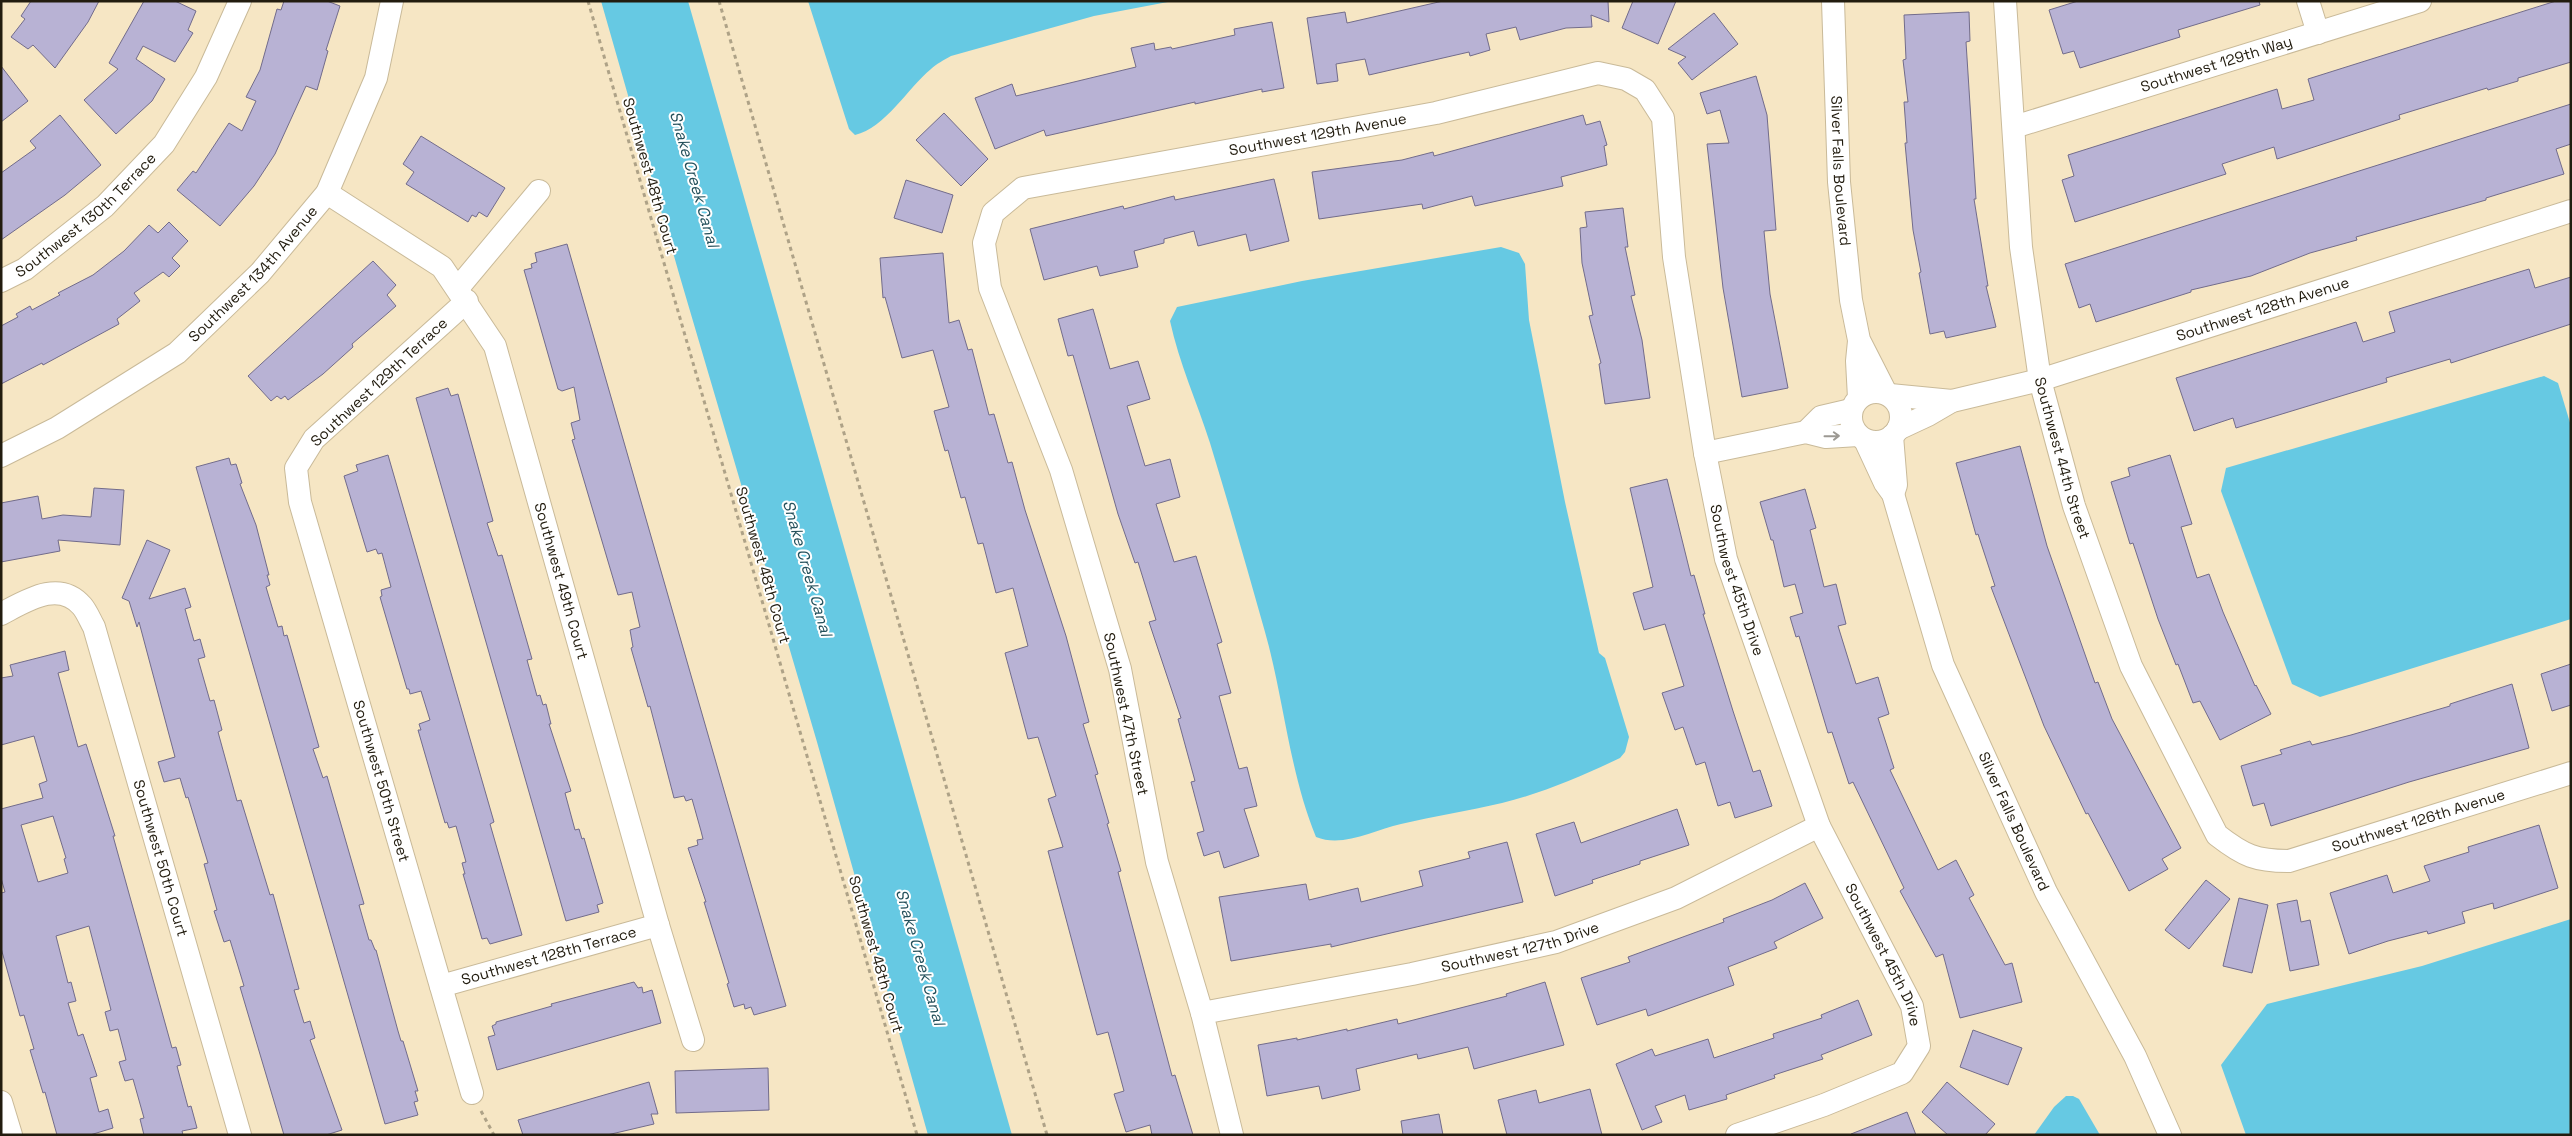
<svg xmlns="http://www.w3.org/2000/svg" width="2572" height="1136" viewBox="0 0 2572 1136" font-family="'Space Grotesk',sans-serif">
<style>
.water{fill:#66c9e3}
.building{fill:#b8b2d4;stroke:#726c8b;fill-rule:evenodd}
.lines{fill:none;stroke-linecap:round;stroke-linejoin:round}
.minor-casing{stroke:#c9ba99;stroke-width:24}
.path{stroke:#aea287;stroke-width:3;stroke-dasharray:4 4;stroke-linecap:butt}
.minor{stroke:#fff;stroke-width:22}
.oneway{stroke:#9c9993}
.labels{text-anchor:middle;stroke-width:4;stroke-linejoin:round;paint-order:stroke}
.street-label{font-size:15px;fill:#221c0f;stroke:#fff}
.water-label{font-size:16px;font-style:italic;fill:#24505b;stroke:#fff}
</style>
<rect width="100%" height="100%" fill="#f6e6c4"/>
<g class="water">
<path d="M601,1H688L1012,1135H928L817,742L680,277Z"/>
<path d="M808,1H1173L1094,16L951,56C944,60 936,64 931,69C908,88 885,128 855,135L849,129Z"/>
<path d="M1501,247L1519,253L1525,264L1529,320L1565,502L1599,653L1605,658L1629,737L1625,752L1620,758C1582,776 1543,793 1502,803C1469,811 1434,816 1401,824C1374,830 1343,848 1316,837C1289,771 1284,699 1265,632C1247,568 1229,505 1210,443C1197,402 1179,363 1170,321L1177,307L1302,281Z"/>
<path d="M2544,376L2558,383L2571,426V619L2320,697L2292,684L2221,491L2226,468Z"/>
<path d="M2571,919V1135H2246L2221,1065L2267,1004L2422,966Z"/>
<path d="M2066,1096H2073L2079,1099L2100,1135H2034L2054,1107Z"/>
</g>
<g class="building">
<path d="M31,1H99L88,22L55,68L33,45L28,49L11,37L25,19L21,16Z"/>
<path d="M144,1H175L196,11L188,30L193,33L175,62L143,46L136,59L165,79L152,101L116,134L84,100L118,69L109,63Z"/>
<path d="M284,1H327L340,6L326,50L328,51L317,90L306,86L275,154L254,186L220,226L177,190L193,171L196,173L229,123L242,131L256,101L246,97L260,70L277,9L281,10Z"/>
<path d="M1443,1H1608L1609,22L1591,15L1592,27L1566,28L1520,40L1516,27L1486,34L1490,50L1470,56L1469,52L1369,75L1365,59L1336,64L1338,81L1317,84L1307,18L1345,12L1347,23Z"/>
<path d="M1633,1H1676L1658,44L1622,28Z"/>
<path d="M2078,1H2259L2260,5L2178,30L2180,37L2080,68L2074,51L2063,54L2049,10Z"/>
<path d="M2556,1H2571V62L2518,78V81L2488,90L2487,88L2399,115L2400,119L2277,159L2274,147L2222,164L2226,174L2075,222L2062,180L2074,176L2068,155L2277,89L2282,109L2314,100L2308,79Z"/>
<path d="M1969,12L1970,41L1966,42L1976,199H1974L1988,286H1986L1996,327L1946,338L1944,331L1930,334L1919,273L1921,272L1913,230L1905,143H1907L1904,102H1908L1903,60L1906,59L1904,15Z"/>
<path d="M1714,13L1738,44L1692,80L1678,63L1686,57L1668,49Z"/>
<path d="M1272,22L1284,88L1262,92V89L1195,104V102L1046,136L1044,130L995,149L975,98L1012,84L1016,96L1136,67L1131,48L1154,43L1155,50L1171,47L1172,49L1235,35L1234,29Z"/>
<path d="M1,66L28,101L1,122Z"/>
<path d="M1756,76L1767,115L1776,230L1764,231L1770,294L1788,388L1742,397L1723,288L1707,144L1729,143L1720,110L1707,114L1700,93Z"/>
<path d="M2571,104V144L2556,149L2564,174L2486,198V200L2356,237L2357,240L2310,253L2251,276L2191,290V292L2096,322L2090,304L2079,308L2065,264Z"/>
<path d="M944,113L988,159L961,186L916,140Z"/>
<path d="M60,115L101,165L65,195L1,240V173L36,148L30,141Z"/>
<path d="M1583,115L1586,125L1600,121L1607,145L1604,146L1607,165L1561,177L1563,186L1475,206L1472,196L1423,209L1422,204L1319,219L1312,172L1402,160L1433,152L1434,156Z"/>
<path d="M421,136L505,188L487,217L479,212L476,217L472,215L468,222L406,184L414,172L403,164Z"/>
<path d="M1274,179L1289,241L1250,251L1246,234L1198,246L1194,231L1164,239V243L1134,251L1138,267L1100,276L1097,266L1044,280L1030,229L1123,206L1124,209L1174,196L1175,200Z"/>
<path d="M906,180L953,195L942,233L894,218Z"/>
<path d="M1623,208L1628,247H1625L1635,295L1631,296L1642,340L1650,398L1605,404L1599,364L1601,363L1589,316L1593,315L1582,263L1580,228L1587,227L1585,212Z"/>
<path d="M169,222L188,241L172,258L180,266L169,277L163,272L134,293L140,301L117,319L119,324L43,365L42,363L1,384V326L18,317L16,314L30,306L32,310L60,295L58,293L93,275L124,251L149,225L158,233Z"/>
<path d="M567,244L786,1006L754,1015L751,1007L745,1009L744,1004L734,1007L727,984L729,983L704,902H706L688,848L698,845L697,840L703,839L701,831L692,799L686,801L684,796L674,798L650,706L648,707L631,648L633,647L630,630L640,627L632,592L618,595L572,440L575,439L571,423L580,420L574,387L562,391L558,389L524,270L532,268L531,264L537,262L535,253Z"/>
<path d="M943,253L949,323L959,320L968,350L972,349L989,415L994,414L1008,463L1012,462L1025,510L1066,636L1089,722L1083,724L1098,774L1095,775L1109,823L1107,824L1121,871L1118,872L1172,1076L1175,1075L1193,1135H1152L1150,1125L1126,1132L1114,1094L1124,1091L1108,1032L1097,1035L1048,851L1063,847L1048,799L1056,796L1038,737L1028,739L1005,653L1028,646L1013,588L996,593L983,543L978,544L965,497L961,498L948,450L945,451L934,411L949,407L933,350L902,358L885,297L883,298L880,258Z"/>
<path d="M373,261L396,285L387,295L396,306L352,344L353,347L323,374L288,400L285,396L281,399L277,396L271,401L248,376Z"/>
<path d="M2529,269L2535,288L2571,277V324L2451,363L2450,359L2386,378L2387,382L2236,428L2233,418L2194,431L2176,378L2356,322L2363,342L2395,332L2389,312Z"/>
<path d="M1093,309L1110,369L1138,361L1150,399L1127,406L1145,466L1170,459L1180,497L1156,504L1174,562L1196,556L1222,642L1217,644L1231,693L1219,696L1239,769L1247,767L1257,806L1244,809L1259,856L1224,868L1219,851L1204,856L1197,833L1204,831L1191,782L1195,781L1178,719L1181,718L1149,622L1156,620L1138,562L1135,563L1118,514L1073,355L1068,356L1058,319Z"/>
<path d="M448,388L451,396L458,394L493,521L487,523L498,556L502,555L532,659L527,660L537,696L540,695L543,705L546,704L551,724H549L571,791L565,793L575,830L579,829L582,839L584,838L603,903L597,905L599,912L566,921L416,398Z"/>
<path d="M2020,446L2047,546L2095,683L2098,682L2112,719L2181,848L2162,859L2168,869L2129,891L2088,813L2086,814L2044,726L1991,587L1995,586L1978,534L1976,535L1956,463Z"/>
<path d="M388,455L494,822L490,824L522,935L490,944L487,938L482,939L463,874H465L462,863L466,862L456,826L449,828L447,822L445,823L418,730H421L419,724L430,720L421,691L410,694L409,689H407L380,597L382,596L381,590L391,587L382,553L378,554L376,549L367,552L344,476L358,471L356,465Z"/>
<path d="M2170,455L2192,524L2181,527L2197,578L2209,574L2223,612L2255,686L2256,685L2271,714L2220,740L2200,701L2193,703L2178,664L2176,665L2158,619L2133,543L2130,544L2111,482L2130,476L2128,468Z"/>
<path d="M229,458L231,465L236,464L242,483L240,484L256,525L269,575H267L270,585L266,587L278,627L282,626L284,636L287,635L319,747L313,749L323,778L327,776L364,904L359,905L369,940H371L375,950H376L398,1031L401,1041H403L418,1091H415L418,1101L414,1102L418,1115L385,1124L196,467Z"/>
<path d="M1667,479L1691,576L1694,575L1705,614H1703L1733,711L1753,772L1760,770L1772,806L1735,818L1730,802L1718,806L1705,762L1696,765L1683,727L1675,730L1662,693L1684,686L1665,624L1644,630L1633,593L1653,587L1630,488Z"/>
<path d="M94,488L124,490L120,545L58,540L60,551L1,562V503L38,496L42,519L63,515L91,517Z"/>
<path d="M1805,489L1816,528L1810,530L1824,587L1836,584L1846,624L1838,626L1856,684L1878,677L1889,714L1878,718L1894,768L1890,770L1938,870L1956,860L1974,895L1969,898L2005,965L2012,963L2022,1002L1960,1018L1943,954L1936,957L1900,891L1904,888L1853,782L1849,784L1832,732L1828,733L1799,636L1796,637L1790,617L1803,613L1795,584L1784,587L1773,540H1771L1760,502Z"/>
<path d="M147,540L170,550L149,599L185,588L191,607L185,609L194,641L200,639L205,657L198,659L210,701L214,700L222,730L218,732L237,801L241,800L270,895L273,894L299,989L294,990L304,1023L310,1021L315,1038L310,1040L342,1130L326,1135H284L240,987L244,986L230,940L224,942L214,911L217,910L204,864L208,863L188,797L186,798L180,778L164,782L158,762L175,757L139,622L137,627L129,601L122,598Z"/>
<path d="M65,651L69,670L58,673L78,747L86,744L115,836H113L172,1048L176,1047L181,1065L177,1066L188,1107L191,1106L197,1128L182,1131L183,1135H144L140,1119L144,1118L133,1079L125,1081L119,1062L126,1060L118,1029L110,1031L105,1012L111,1010L89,926L56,936L68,983L71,982L76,1001L68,1003L78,1036L83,1034L97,1076L90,1078L99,1112L108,1109L113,1128L90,1135H57L45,1092L43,1093L30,1050L34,1049L24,1015L20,1016L1,948V893L5,892L1,878V809L43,798L39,784L47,781L34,736L1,745V678L13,676L10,665ZM53,816L66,858L64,859L68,873L38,882L21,825Z"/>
<path d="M2571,664V705L2552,711L2541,674Z"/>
<path d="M2512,684L2529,748L2409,782L2271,826L2264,803L2253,806L2241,766L2282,754L2280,750L2310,741L2312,745L2351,735L2450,706V704Z"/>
<path d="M1677,809L1689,845L1640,861V864L1592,880L1593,883L1555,896L1536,834L1574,822L1581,843Z"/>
<path d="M2539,825L2558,888L2494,909L2493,903L2462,912L2465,923L2428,934L2427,931L2388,941L2349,954L2330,893L2387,875L2393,893L2430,881L2424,866L2469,852L2468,847Z"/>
<path d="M1507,842L1523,902L1331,947V944L1231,961L1219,897L1306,884L1309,900L1358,888L1361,902L1423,886L1419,871L1470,858L1468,852Z"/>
<path d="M2206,880L2230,899L2189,949L2165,930Z"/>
<path d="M1805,883L1823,918L1774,942L1777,948L1728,967L1734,985L1648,1016L1646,1009L1597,1025L1581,978L1630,962L1628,957L1724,922L1723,919L1772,900Z"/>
<path d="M2239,898L2268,905L2252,973L2223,966Z"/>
<path d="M2297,900L2301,922L2310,920L2319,965L2290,971L2277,904Z"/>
<path d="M634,982L638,988L642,987L643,993L652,990L661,1023L497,1070L488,1037L495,1035L492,1026L496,1024V1022L552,1006L551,1004Z"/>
<path d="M1545,982L1564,1045L1474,1069L1468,1047L1418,1059L1417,1054L1356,1069L1360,1090L1322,1099L1319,1086L1267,1096L1258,1045L1297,1038V1040L1347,1029V1031L1397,1019L1398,1024L1507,996L1506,994Z"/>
<path d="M1858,1000L1872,1035L1821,1055L1823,1059L1774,1075L1775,1078L1726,1095L1727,1099L1689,1110L1685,1095L1655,1106L1662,1122L1642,1130L1616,1064L1652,1049L1655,1056L1708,1039L1714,1058L1774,1038L1773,1034L1822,1018L1821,1015Z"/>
<path d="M1973,1030L2022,1048L2008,1085L1960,1067Z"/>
<path d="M768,1068L769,1110L676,1113L675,1071Z"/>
<path d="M649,1082L658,1114H651L654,1124L607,1135H523L518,1120Z"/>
<path d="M1947,1082L1995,1124L1985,1135H1948L1922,1112Z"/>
<path d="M1590,1089L1602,1135H1507L1498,1100L1536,1090L1539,1103Z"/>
<path d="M1907,1112L1916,1135H1851V1134Z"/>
<path d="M1439,1114L1443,1135H1403L1401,1121Z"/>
</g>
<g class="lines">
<defs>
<g id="minor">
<path id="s1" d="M1833,1L1839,182L1851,300L1859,340L1886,393"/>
<path id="s2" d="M2005,1L2021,247L2040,380L2074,506L2131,666L2217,835C2244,856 2256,861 2289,861L2571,773"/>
<path d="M2308,1L2318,33"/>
<path id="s3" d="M2014,127L2420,1"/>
<path id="s4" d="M327,193L442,267L495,346L658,925L693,1040"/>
<path id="s5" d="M1,281L25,269L105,206L164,144L206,77L240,1"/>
<path d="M458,288L539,191"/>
<path id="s6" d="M467,301L314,439L296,468L300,502L472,1093"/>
<circle cx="1876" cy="417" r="25"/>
<path d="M1890,395L1952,401"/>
<path d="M1859,398L1857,361L1859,341"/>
<path id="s7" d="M1898,429L1928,415L1952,401L2040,380L2571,211"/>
<path d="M1806,432L1821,417L1851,410"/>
<path d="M1892,436L1896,485L1893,494"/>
<path id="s8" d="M1865,440L1885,483L1893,494L1943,665L2046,892L2135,1056L2170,1135"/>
<path d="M1705,453L1806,432L1826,437L1858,435"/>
<path id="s9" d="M1,456L57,428L177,353L260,273L327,193L376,78L392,1"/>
<path id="s10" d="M1,614C26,601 59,579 82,606C87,612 90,620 94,627L240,1135"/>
<path id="s11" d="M441,986L658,925"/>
<path id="s12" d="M1202,1013L1412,974L1556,942L1676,898L1819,826"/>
<path d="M1,1102L11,1135"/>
<path id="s13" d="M1232,1135L1202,1013L1157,862L1120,669L1061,470L990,288L984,243L993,213L1023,188L1436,113L1598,73L1626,79L1645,90L1663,118L1674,257L1705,453L1726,559L1819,826L1912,1006L1919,1046L1902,1073L1824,1105L1737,1135"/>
</g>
</defs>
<use href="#minor" class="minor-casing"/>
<g class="path">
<path d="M588,1L917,1135"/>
<path d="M719,1L1047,1135"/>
<path d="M481,1111L494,1135"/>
</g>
<use href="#minor" class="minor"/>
</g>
<defs><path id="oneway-shaft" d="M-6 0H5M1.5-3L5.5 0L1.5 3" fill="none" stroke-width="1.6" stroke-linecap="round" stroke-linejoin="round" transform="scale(1.25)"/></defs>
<use class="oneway" href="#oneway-shaft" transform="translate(1832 436) rotate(-1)"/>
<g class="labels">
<g class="street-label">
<text dy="5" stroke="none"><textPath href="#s3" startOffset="212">Southwest 129th Way</textPath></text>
<text dy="5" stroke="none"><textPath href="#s13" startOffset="1298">Southwest 129th Avenue</textPath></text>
<text dy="5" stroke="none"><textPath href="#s1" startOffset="170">Silver Falls Boulevard</textPath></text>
<text transform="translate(650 176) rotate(74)" y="5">Southwest 48th Court</text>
<text dy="5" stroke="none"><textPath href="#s5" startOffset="108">Southwest 130th Terrace</textPath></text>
<text dy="5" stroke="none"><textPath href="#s9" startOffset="314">Southwest 134th Avenue</textPath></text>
<text dy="5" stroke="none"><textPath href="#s7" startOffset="385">Southwest 128th Avenue</textPath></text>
<text transform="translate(379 382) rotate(-43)" y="5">Southwest 129th Terrace</text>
<text dy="5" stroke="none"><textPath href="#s2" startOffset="462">Southwest 44th Street</textPath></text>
<text transform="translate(763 565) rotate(74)" y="5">Southwest 48th Court</text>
<text dy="5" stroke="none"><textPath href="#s13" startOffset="2138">Southwest 45th Drive</textPath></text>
<text dy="5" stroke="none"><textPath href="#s4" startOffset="476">Southwest 49th Court</textPath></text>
<text transform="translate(1126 714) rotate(78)" y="5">Southwest 47th Street</text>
<text dy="5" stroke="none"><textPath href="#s6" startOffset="565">Southwest 50th Street</textPath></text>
<text dy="5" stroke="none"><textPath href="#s2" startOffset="1085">Southwest 126th Avenue</textPath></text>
<text dy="5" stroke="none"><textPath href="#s8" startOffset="411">Silver Falls Boulevard</textPath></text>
<text dy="5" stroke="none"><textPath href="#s10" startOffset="354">Southwest 50th Court</textPath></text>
<text dy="5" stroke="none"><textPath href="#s12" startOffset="325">Southwest 127th Drive</textPath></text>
<text transform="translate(876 954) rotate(74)" y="5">Southwest 48th Court</text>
<text dy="5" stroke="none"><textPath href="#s11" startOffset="112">Southwest 128th Terrace</textPath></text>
<text dy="5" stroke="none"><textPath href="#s13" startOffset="2542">Southwest 45th Drive</textPath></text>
</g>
<g class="water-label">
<text transform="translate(695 179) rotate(74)" y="6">Snake Creek Canal</text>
<text transform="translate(808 568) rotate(74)" y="6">Snake Creek Canal</text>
<text transform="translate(921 957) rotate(74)" y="6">Snake Creek Canal</text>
</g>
</g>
<rect width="2572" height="1136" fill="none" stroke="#221c0f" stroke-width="5"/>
</svg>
